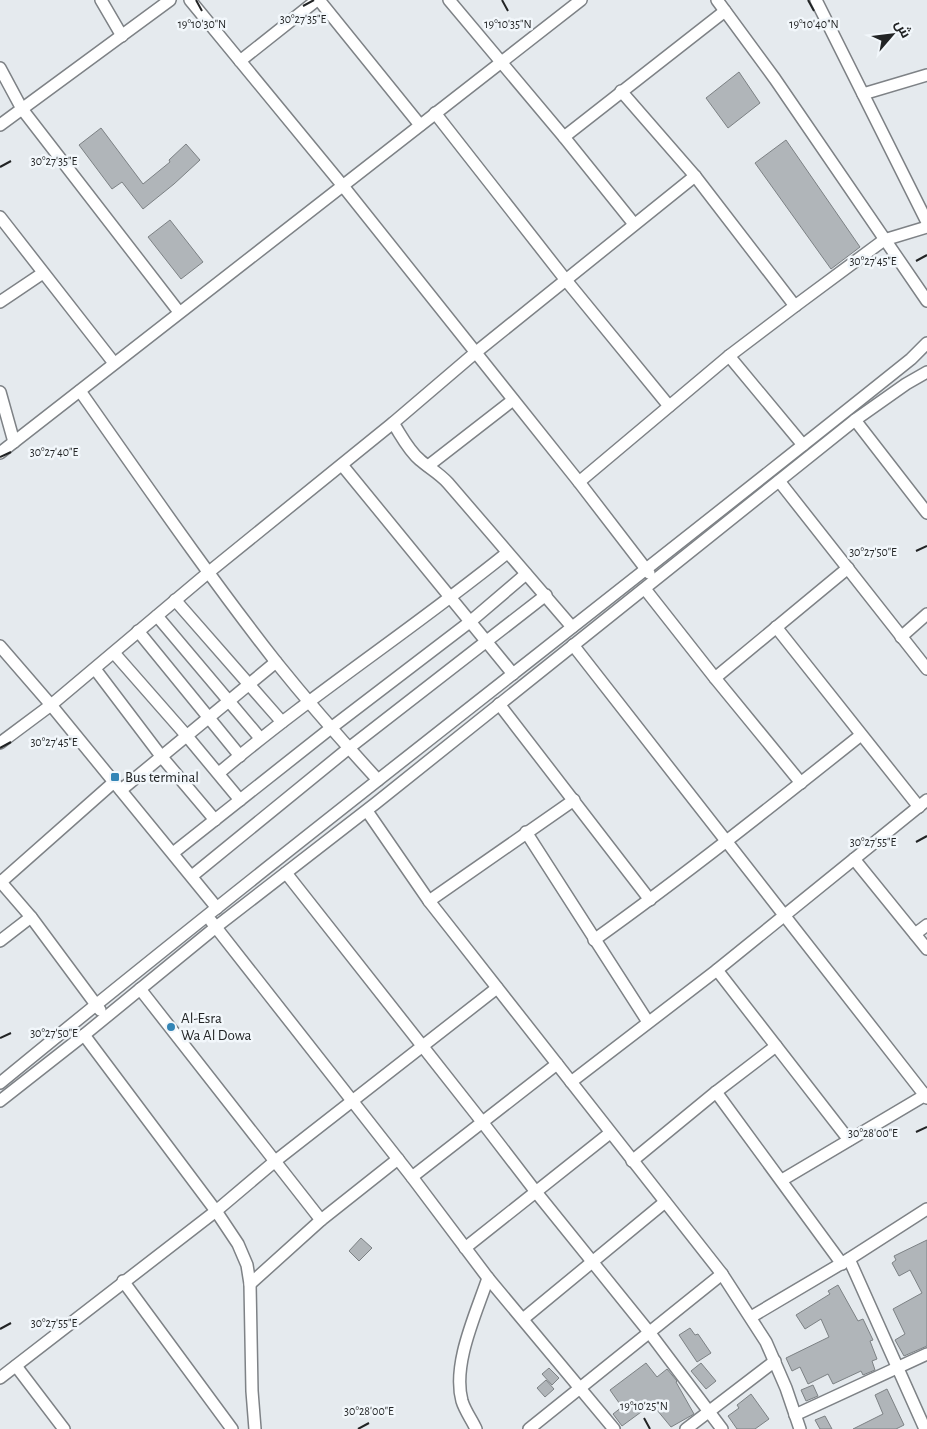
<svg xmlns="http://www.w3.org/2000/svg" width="927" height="1429" viewBox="0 0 927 1429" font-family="'Alegreya Sans',Cairo,sans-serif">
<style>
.building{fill:#b0b5b9;stroke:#7c8184}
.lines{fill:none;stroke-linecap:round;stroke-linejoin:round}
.minor-casing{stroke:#7e8286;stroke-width:14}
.minor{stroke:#fff;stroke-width:11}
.ticks{fill:none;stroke:#222425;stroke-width:2}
.poi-dot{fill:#3385b6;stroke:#f2f7fb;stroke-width:2}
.labels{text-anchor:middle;stroke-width:5;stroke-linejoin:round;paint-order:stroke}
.poi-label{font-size:15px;fill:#222425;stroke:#f2f7fb;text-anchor:start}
.ticks-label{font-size:12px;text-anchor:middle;fill:#222425;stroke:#f2f7fb;stroke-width:5;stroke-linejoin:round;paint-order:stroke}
</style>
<rect width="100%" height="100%" fill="#e5eaee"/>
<g class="building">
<path d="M739,72L760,103L728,128L706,98Z"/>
<path d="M101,128L143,184L170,162L169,160L186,144L200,160L174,184L143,209L122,182L112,189L79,145Z"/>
<path d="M786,140L860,247L831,269L755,163Z"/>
<path d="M170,220L203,262L181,279L148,237Z"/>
<path d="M361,1238L372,1248L359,1261L349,1251Z"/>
<path d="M927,1240V1346L904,1356L895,1340L905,1334L893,1309L922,1293L910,1270L899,1276L892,1263L896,1260L894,1256Z"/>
<path d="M838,1285L858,1321L863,1319L873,1340L870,1341L877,1359L872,1361L875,1370L863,1375L861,1371L833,1384L828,1374L808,1384L800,1367L792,1371L786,1358L829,1337L821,1319L805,1329L796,1315L830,1294L828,1291Z"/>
<path d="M690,1328L695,1335L698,1334L711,1353L697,1362L679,1335Z"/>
<path d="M646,1363L657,1377L667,1369L677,1381L676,1382L694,1414L671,1427L652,1404L622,1426L613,1414L622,1407L610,1390Z"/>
<path d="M701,1363L716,1381L706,1389L691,1371Z"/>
<path d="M549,1368L559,1378L552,1385L542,1374Z"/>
<path d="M546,1380L554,1389L545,1397L537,1388Z"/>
<path d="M813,1385L818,1396L806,1401L801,1390Z"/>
<path d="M887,1389L904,1425L896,1429H853L883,1414L875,1395Z"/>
<path d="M751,1394L769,1419L755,1429H737L728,1416L739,1408L737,1405Z"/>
<path d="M825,1416L832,1429H820L815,1420Z"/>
</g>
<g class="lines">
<defs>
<g id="minor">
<path d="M101,0L122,36"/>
<path d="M190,0L343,186L579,482L649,573"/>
<path d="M319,0L420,125"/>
<path d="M449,0L564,137L634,224"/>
<path d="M717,0L775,79L927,301"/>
<path d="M816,0L927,222"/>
<path d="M240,61L317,0"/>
<path d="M0,68L22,109L179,312"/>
<path d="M621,91L695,176L795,306"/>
<path d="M863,94L927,75"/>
<path d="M435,113L565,279L669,406"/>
<path d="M0,125L170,0"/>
<path d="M564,137L725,11"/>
<path d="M0,217L114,363"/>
<path d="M0,302L43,273"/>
<path d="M729,356L803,445"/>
<path d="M80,391C144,482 207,574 276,662C309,703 343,742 378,780"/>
<path d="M0,392L14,442"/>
<path d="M855,420L927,513"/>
<path d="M393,423C401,435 408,450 420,460C429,468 439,473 448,483L572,627"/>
<path d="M0,453L581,0"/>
<path d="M342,465L513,674"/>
<path d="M428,466L513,400"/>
<path d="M779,481L927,669"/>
<path d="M579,482L729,356L795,306L884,240L927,227"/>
<path d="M645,589L715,678L801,783"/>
<path d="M175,600L282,722"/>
<path d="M157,616L260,738"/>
<path d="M776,627L919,807"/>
<path d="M138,631L240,756"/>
<path d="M901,637L927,614"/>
<path d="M573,645L927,1098"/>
<path d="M0,646L51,705L217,908"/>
<path d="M114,653L186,735L240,800"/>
<path d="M95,669L161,756L215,820"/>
<path d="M715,678L848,568"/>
<path d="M499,704L650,900"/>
<path d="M0,743L51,705L209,572L393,423L475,353L695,176"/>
<path d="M219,773C311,695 413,629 507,553"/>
<path d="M121,790L276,662"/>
<path d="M367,811L429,901L722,1274L766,1342L786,1388L800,1429"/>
<path d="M526,832L648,1022"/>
<path d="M173,853L331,728L471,621L526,574"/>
<path d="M854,859L927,949"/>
<path d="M286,873L483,1123L536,1192L649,1332L722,1429"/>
<path d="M192,876L349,748L546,595"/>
<path d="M0,881L31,917L100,1010"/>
<path d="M1,882L114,782"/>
<path d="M429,901L574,800"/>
<path d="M211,921L412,1177L488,1278L614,1429"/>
<path d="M915,934L927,925"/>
<path d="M594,940C685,875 773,805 861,735"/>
<path d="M0,941L31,917"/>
<path d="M717,970L849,1140"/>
<path d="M140,989L321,1220"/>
<path d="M84,1035L216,1211L238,1244L247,1265L250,1284L252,1391L255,1429"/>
<path d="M571,1082L717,970L927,800"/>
<path d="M0,1083C300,837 608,602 911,359L927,343"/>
<path d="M716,1092L842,1264"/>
<path d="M0,1101L84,1035L216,927L376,803L855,420L906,384L927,372"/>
<path d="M632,1161L716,1092L776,1046"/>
<path d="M412,1177L557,1064"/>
<path d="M782,1180L927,1094"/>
<path d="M465,1248L610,1133"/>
<path d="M849,1259L925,1429"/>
<path d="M123,1281L232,1429"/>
<path d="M250,1284L321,1220L398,1159"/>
<path d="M751,1317L849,1259L927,1209"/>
<path d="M523,1319L665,1202"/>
<path d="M16,1366L64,1429"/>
<path d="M0,1378L216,1211L274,1162L497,988"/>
<path d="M795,1415L927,1354"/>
<path d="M476,1429C472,1420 465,1411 462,1401C452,1364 476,1314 488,1278"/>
<path d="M529,1429L722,1274"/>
<path d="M686,1429L775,1361"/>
</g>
</defs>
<use href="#minor" class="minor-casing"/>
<use href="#minor" class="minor"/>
</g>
<path class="ticks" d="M196,0L202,11M502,0L508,11M808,0L814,11M303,6L314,0M0,167L11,161M916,261L927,255M0,457L11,452M916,551L927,546M0,748L11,742M916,842L927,836M0,1038L11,1033M916,1132L927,1127M0,1329L11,1323M644,1418L650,1429M358,1429L369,1423"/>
<g class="poi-dot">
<rect x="110" y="772" width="10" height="10" rx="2.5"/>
<circle cx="171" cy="1027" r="5"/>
</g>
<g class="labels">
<g class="poi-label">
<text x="125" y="782">Bus terminal</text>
<text x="181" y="1023">Al-Esra<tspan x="181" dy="17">Wa Al Dowa</tspan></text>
</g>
</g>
<g class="ticks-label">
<text x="303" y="23">30°27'35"E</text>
<text x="202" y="28">19°10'30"N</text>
<text x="508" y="28">19°10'35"N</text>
<text x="814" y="28">19°10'40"N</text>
<text x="54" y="165">30°27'35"E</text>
<text x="873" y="265">30°27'45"E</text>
<text x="54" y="456">30°27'40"E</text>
<text x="873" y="556">30°27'50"E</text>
<text x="54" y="746">30°27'45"E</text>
<text x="873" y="846">30°27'55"E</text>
<text x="54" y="1037">30°27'50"E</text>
<text x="873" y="1137">30°28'00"E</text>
<text x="54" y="1327">30°27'55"E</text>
<text x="644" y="1410">19°10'25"N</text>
<text x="369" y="1415">30°28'00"E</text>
</g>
<g transform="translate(892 35) rotate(62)" stroke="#f2f7fb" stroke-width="4" paint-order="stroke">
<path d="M0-4L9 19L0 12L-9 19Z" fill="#222425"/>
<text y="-8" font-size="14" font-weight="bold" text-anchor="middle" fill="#222425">ش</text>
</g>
</svg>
